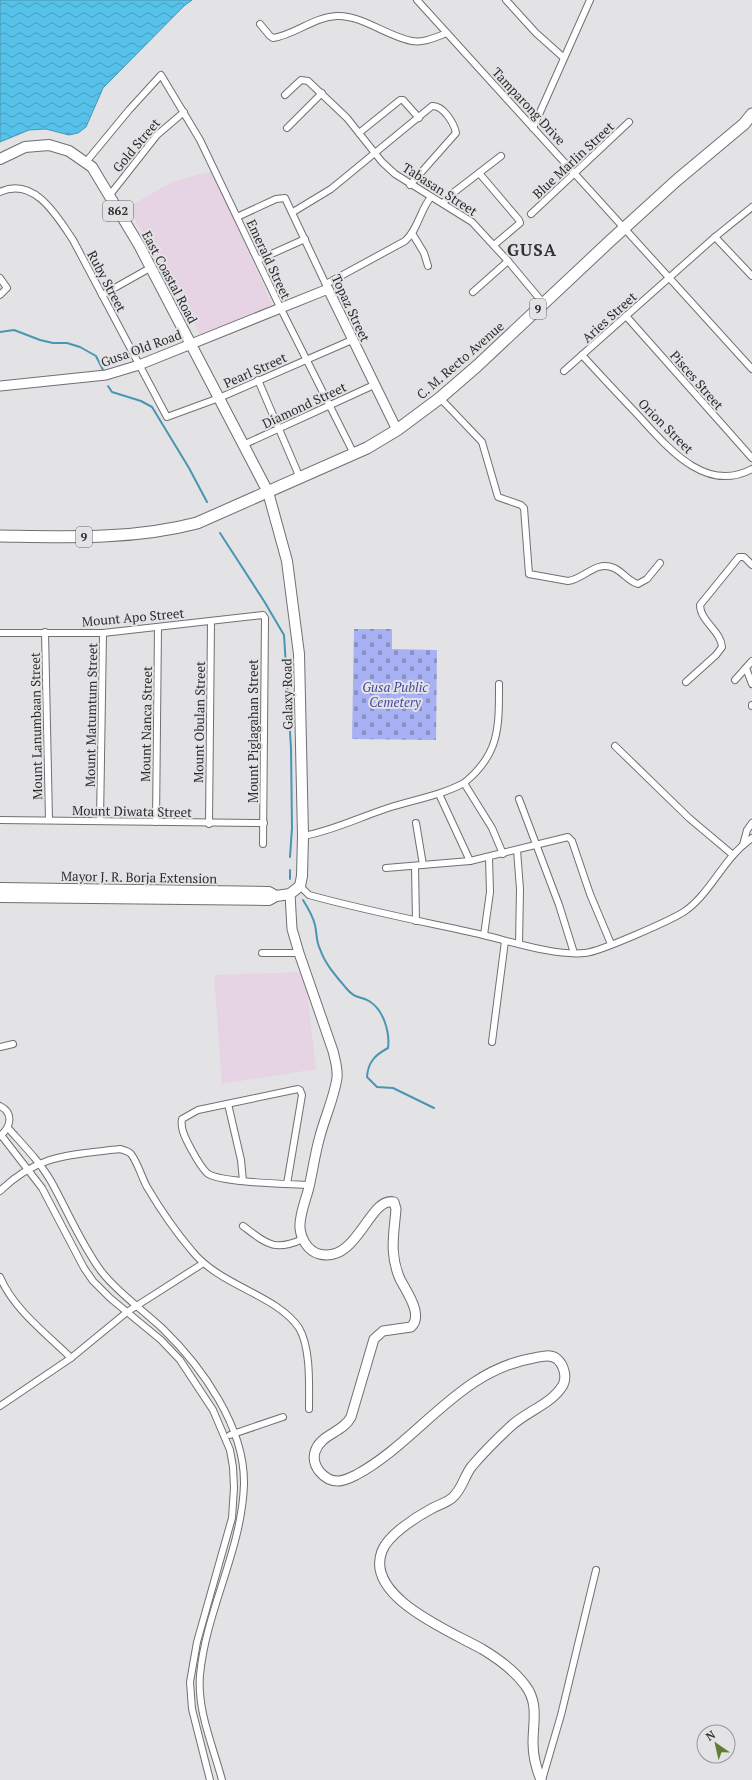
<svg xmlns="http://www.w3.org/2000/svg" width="752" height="1780" viewBox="0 0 752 1780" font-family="'PT Serif',serif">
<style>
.education{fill:#e6d3e4}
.cemetery{fill:url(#cemetery-stones)}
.water{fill:url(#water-waves);stroke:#4a95b1}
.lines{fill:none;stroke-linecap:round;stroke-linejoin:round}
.stream{stroke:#4a95b1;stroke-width:2}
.street-casing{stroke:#707072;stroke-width:8}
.secondary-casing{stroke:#707072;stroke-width:11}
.primary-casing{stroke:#707072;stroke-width:12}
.highway-casing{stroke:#707072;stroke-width:13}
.street{stroke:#fff;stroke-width:6}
.secondary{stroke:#fff;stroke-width:9}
.primary{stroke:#fff;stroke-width:10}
.highway{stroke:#fff;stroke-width:11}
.labels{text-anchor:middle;stroke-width:4;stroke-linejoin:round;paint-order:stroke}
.shield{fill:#e3e3e6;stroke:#636364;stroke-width:1}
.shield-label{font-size:12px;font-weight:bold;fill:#2c2c2d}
.street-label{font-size:13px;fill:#2c2c2d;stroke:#e3e3e6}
.park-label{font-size:13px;font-style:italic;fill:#4649a3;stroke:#e3e3e6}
.district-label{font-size:17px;font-weight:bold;letter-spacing:1px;fill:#323234;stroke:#e3e3e6}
</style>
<defs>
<pattern id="cemetery-stones" width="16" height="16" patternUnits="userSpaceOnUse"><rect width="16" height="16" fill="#a7b1f4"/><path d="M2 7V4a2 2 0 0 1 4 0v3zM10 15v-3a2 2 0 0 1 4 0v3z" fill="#8890c6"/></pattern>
<pattern id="water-waves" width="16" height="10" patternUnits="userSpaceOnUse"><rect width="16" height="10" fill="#57c2e9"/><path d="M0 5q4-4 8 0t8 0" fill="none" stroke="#489ebd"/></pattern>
</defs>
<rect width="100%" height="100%" fill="#e3e3e6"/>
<g class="education">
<path d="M212,171L273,306L200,334L128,207L172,182Z"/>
<path d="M305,972L316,1069L222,1084L214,975Z"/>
</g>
<path class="cemetery" d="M354,629H392V649L437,650L436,740L352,739Z"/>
<path class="water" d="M0,0H192L184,6L103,88L86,127L78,133L69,135L46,129L29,130L0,142Z"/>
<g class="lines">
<g class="stream">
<path d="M0,332L14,330L40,340L53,343H67L80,347L96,356L104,372"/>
<path d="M108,386L112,392L141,401L152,407L189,468L207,502"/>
<path d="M220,533L264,601L284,635L291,748L292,828L290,857"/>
<path d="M290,870V879"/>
<path d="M303,900C308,908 313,916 315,925C317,933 316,942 320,949C325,964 336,976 346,988C355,999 360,996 369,1001C384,1010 390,1033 388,1048C375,1055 368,1062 367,1077L377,1087L393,1088L434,1108"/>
</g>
<defs>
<g id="street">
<path d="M417,0L752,369"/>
<path d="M506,0L536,33L564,58"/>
<path d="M260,24L270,36L273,38C295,35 313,17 337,16C362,15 388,37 412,41C424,43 436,37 447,33"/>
<path d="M285,95L301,80L308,81L347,118L382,162L395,174L472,222L508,261L544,304"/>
<path d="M287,128L322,93"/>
<path d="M533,128L590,0"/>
<path d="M359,133L400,100H403L419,118"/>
<path d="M86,162L129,110L161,75L200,140L280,307L354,454"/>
<path d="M479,173L519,220L520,223L494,245"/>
<path d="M0,192C34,176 57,216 73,240L167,417L219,398L352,340"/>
<path d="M109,196L157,135L184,112"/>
<path d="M443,203L453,193L501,156"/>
<path d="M293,212L331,189L432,106C443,105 454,123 456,133L410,185"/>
<path d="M531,214L629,122"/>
<path d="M237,217L276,199L285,198L328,289"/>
<path d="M412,233L424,253L428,266"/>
<path d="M715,237L752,276"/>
<path d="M258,260L305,239"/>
<path d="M0,278L7,288L0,295"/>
<path d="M326,284L405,241C418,230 420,210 431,197"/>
<path d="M473,292L508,261"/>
<path d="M102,295L150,268"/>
<path d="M626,316L752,458"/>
<path d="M582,355C600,375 618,394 636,413C665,444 704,495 752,469"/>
<path d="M564,371L715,237L752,207"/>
<path d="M258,380L300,478"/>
<path d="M440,398L482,442L498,497L521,505L524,508L529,574L568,581C584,579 596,560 614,568C623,572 628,581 638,584L647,579L660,563"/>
<path d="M243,445L374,385"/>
<path d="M45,632L49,820"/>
<path d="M0,633H103L263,615L265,618L263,844"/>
<path d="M746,668L752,684"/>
<path d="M735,680L752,661"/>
<path d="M686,682L716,655L722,647C721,631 700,621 700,605L739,557H744L752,565"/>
<path d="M752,705V706"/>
<path d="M615,746L689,818L733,855"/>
<path d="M464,783C500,754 499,727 499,684"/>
<path d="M439,794L470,861"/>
<path d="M519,799L559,905L574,953"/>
<path d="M0,820L264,823"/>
<path d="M100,821L103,633"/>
<path d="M156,822L158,627"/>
<path d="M416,823L423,865"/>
<path d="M209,824L211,621"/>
<path d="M303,836C332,831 358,818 385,809C412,800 440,796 464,783L492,828L503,854"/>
<path d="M743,845L747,830L752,823"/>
<path d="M517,850L520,889L519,944"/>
<path d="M415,866L416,921"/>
<path d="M386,868L470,861L568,837L572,841L590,894L611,944"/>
<path d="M300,886L309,895C367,911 425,922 483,935C513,942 555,956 585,953C599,952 672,920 685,911C711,893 724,857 752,838"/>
<path d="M484,935L490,892L489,858"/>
<path d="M262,953H299"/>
<path d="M492,1042L505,941"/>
<path d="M0,1047L13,1044"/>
<path d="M228,1104L241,1160L243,1181"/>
<path d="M0,1106C14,1113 11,1127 0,1136"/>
<path d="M8,1128C24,1146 41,1163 52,1183C68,1212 81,1244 101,1271C118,1293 143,1310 163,1329C202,1367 245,1427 244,1484C242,1550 206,1610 200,1675C197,1711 213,1746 222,1780"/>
<path d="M1,1135L42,1188L84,1268L93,1281L110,1298L161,1340L180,1360L213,1410L230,1450L233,1467L234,1488L232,1518L197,1642L190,1682L192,1709L210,1780"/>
<path d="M287,1184L302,1095L300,1090L298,1089L198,1110L182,1119C180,1129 186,1139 190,1147C195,1156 200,1166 207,1173C218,1183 291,1184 310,1185"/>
<path d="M0,1191C38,1154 70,1155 120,1149C124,1150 128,1151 131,1154C138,1163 141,1176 147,1187C160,1209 175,1231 192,1251C220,1286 277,1295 299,1328C311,1348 309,1386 309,1409"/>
<path d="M243,1226C267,1244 274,1252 303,1239"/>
<path d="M0,1277C14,1310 47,1334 71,1358"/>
<path d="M0,1406L71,1358L127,1312L202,1264"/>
<path d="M230,1435L283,1417"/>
<path d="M542,1780L561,1715L596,1570"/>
</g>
<g id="secondary">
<path d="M0,386L106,375L139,365L328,289L397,430"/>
<path d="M290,894L292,929L299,953L333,1051C335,1060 338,1068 337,1078C334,1098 325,1117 320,1136C315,1153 313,1170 309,1187C306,1200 299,1215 300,1228C301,1239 308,1251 319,1254C358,1264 369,1196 394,1202L396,1209C394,1234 389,1254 400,1279C406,1291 424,1315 411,1327L383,1331L374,1339L351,1417C343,1433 320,1434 315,1452C311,1466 324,1481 338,1481C344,1481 350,1478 356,1475C419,1441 459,1370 534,1358C542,1356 551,1354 557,1359C564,1365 567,1377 563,1385C552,1404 527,1411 511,1426C498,1438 484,1452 472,1466C464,1476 462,1490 452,1498C446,1503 438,1505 431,1509C416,1517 388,1535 382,1551C364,1597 452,1632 482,1649C497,1658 514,1670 525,1685C539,1703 533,1722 533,1743C533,1757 536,1768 541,1780"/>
</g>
<g id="primary">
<path d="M0,159L25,147L49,145L69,151L92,167L139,245L268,492L287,561L299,654L303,836L302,876L300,886L290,894L276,896L269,900L0,897"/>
<path d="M0,888L269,892L276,896"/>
</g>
<path id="highway" d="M0,536C66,537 132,540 197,523L367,448L397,430L440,398L477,366L610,241L677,180L744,124L752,114"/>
</defs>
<use href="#street" class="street-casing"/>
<use href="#secondary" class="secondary-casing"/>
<use href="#primary" class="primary-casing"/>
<use href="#highway" class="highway-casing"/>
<use href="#street" class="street"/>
<use href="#secondary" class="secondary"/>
<use href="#primary" class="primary"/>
<use href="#highway" class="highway"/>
</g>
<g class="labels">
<g class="shield">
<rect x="103" y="201" width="30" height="20" rx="3"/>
<rect x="530" y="299" width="16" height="20" rx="3"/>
<rect x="76" y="527" width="16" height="20" rx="3"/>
</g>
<g class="shield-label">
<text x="118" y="215">862</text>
<text x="538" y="313">9</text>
<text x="84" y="541">9</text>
</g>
<g class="street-label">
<text transform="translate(529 106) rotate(47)" y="5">Tamparong Drive</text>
<text transform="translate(136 145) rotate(-50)" y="5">Gold Street</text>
<text transform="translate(573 160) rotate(-43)" y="5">Blue Marlin Street</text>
<text transform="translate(440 189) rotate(33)" y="5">Tabasan Street</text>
<text transform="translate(269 259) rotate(65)" y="5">Emerald Street</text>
<text transform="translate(170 277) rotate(62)" y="5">East Coastal Road</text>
<text transform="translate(107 281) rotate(62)" y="5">Ruby Street</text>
<text transform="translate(351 308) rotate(65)" y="5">Topaz Street</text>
<text transform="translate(609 317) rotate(-42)" y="5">Aries Street</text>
<text transform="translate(141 348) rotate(-20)" y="5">Gusa Old Road</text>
<text transform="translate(460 360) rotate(-41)" y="5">C. M. Recto Avenue</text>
<text transform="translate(255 370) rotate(-24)" y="5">Pearl Street</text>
<text transform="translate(697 380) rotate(49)" y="5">Pisces Street</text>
<text transform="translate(304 405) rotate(-25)" y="5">Diamond Street</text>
<text transform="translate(666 426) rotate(45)" y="5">Orion Street</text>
<text transform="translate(133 617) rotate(-5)" y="5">Mount Apo Street</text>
<text transform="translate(287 694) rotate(-91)" y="5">Galaxy Road</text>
<text transform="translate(91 715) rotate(-89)" y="5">Mount Matumtum Street</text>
<text transform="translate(199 722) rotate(-89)" y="5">Mount Obulan Street</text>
<text transform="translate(146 724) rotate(-89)" y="5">Mount Nanca Street</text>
<text transform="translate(36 726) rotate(-91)" y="5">Mount Lanumbaan Street</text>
<text transform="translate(253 731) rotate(-90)" y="5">Mount Piglagahan Street</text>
<text transform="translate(132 811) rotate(1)" y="5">Mount Diwata Street</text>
<text transform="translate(139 877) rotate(1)" y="5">Mayor J. R. Borja Extension</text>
</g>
<g class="park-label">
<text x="395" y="692">Gusa Public<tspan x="395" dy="15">Cemetery</tspan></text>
</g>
<g class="district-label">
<text x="532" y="256">GUSA</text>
</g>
</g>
<g transform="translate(716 1744) rotate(326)"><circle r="19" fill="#e3e3e6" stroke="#9a9a9c"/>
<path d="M0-3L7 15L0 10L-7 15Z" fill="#627e32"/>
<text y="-6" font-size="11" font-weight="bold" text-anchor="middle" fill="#2c2c2d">N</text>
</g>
</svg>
